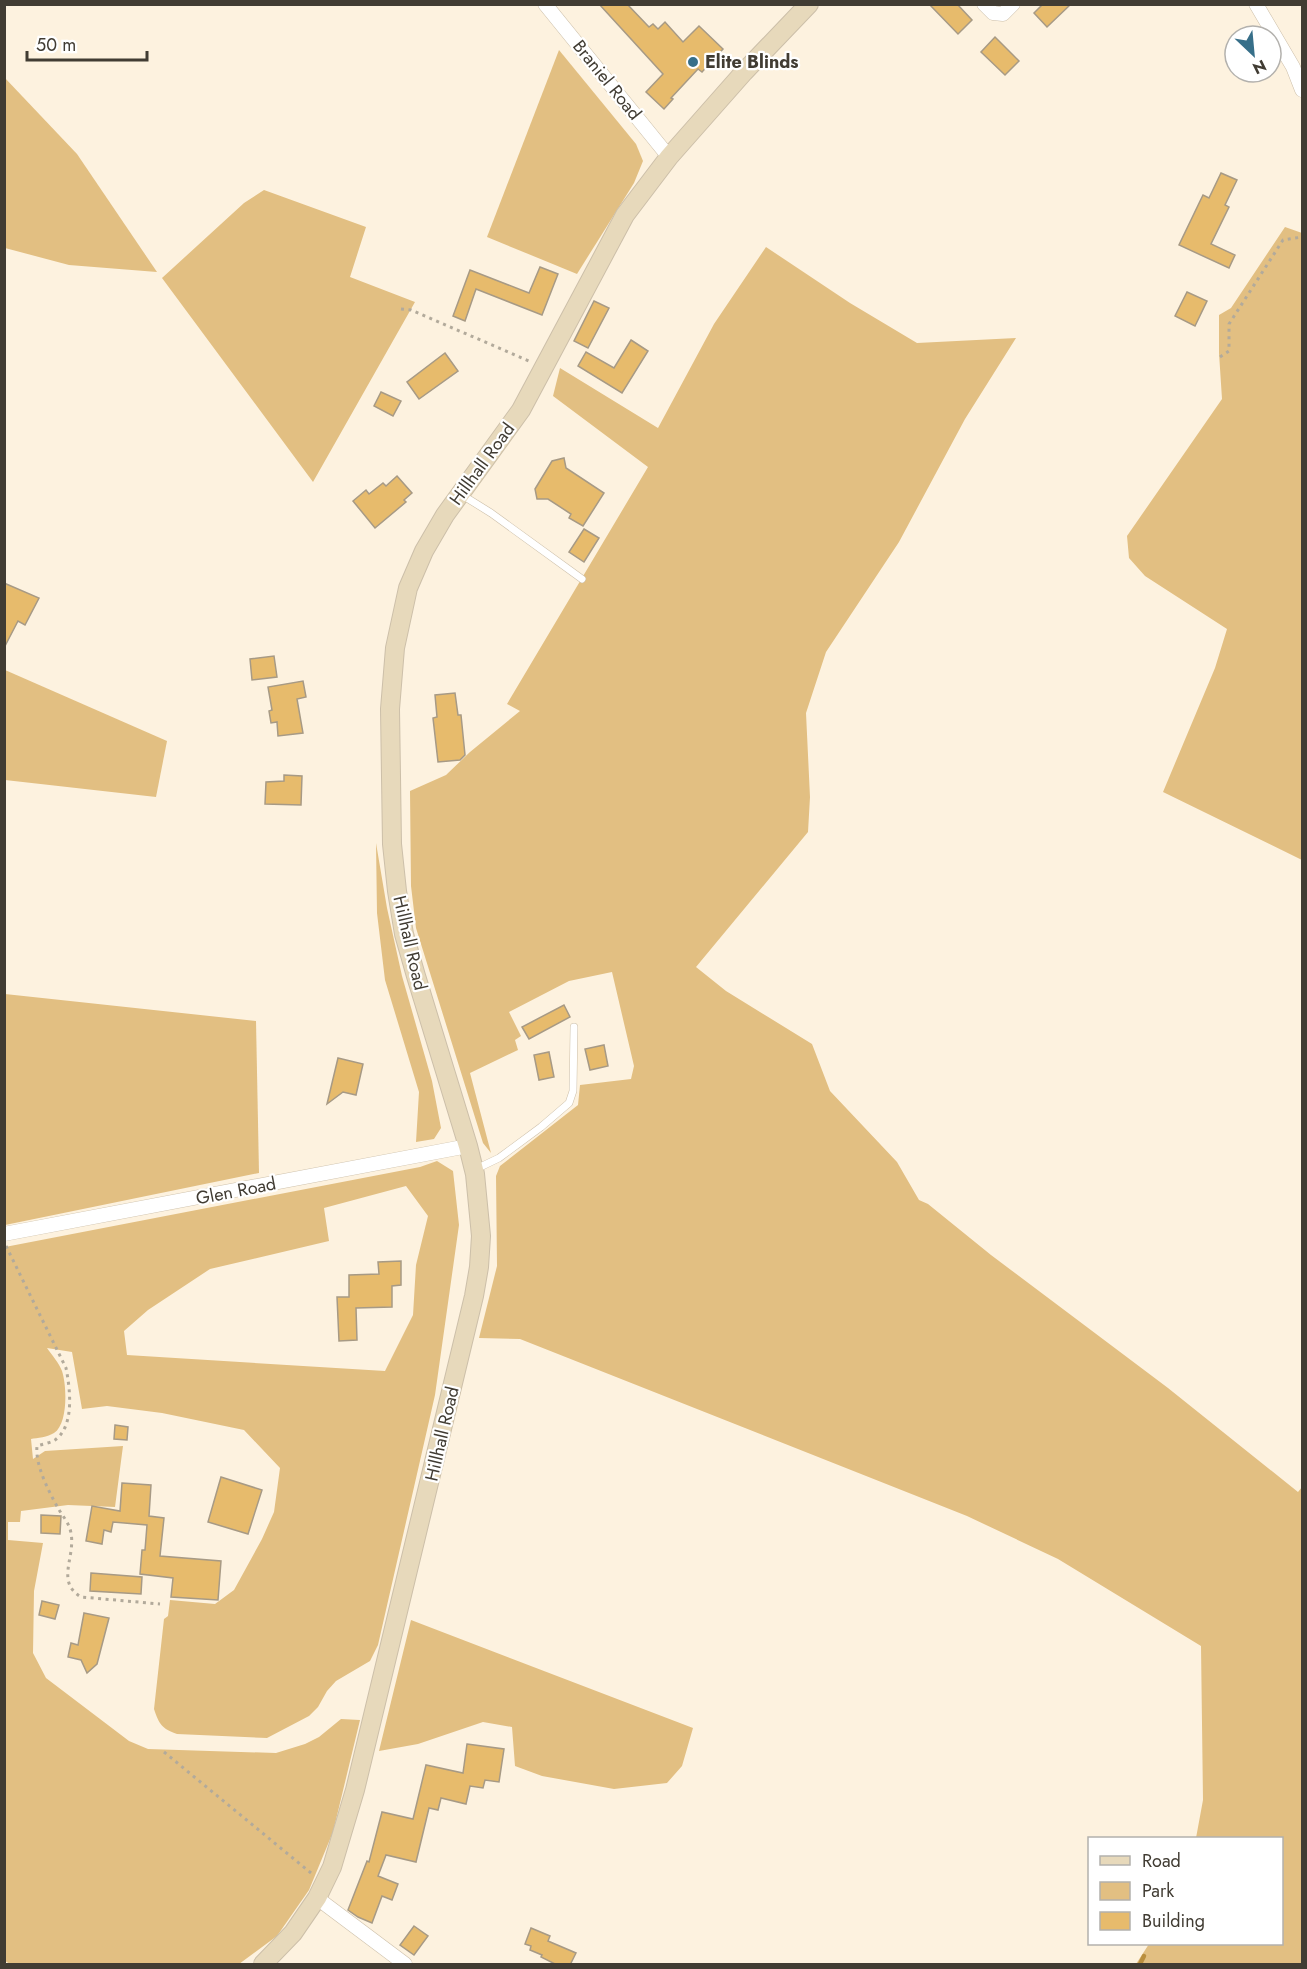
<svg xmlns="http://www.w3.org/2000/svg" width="1307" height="1969" viewBox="0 0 1307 1969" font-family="Jost,sans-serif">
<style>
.green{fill:#e2bf82;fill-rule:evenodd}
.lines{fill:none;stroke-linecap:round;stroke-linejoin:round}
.stream{stroke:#ba8f3f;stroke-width:4.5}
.building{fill:#e7bb6c;stroke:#a79a85;stroke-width:1.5}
.lane-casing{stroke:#ccbfa9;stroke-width:8}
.street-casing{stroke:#ccbfa9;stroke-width:15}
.secondary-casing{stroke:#ccbfa9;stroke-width:20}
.path{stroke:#b2aa9b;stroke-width:3;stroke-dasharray:3 4.5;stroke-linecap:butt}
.lane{stroke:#fff;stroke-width:7}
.street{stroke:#fff;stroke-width:14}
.secondary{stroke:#e7d9bb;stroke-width:18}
.poi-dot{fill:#376f89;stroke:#fff;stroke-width:2}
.labels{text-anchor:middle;stroke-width:4.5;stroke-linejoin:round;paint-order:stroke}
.poi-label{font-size:18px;font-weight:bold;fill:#413c33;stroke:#fff;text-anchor:start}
.street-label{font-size:18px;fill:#413c33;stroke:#fff}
</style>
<rect width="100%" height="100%" fill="#fdf2df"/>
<g class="green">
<path d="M559,50L636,144L643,161L634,183L577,274L487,237Z"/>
<path d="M4,77L77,154L157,272L69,265L5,248Z"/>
<path d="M264,190L366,227L350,277L415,302L313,482L162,278L244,203Z"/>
<path d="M1285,227L1302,233V860L1163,792L1215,668L1227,629L1145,576L1129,558L1127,536L1222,399L1219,353V315L1231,308Z"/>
<path d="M766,247L850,303L917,343L1016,338L965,419L899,542L826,652L806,713L810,797L808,832L696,967L726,991L812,1044L830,1091L897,1162L919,1200L928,1204L991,1255L1168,1388L1298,1492L1302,1487V1964H1136L1149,1944H1282V1838H1196L1203,1800L1201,1646L1058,1559L967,1516L520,1339L479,1338L497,1266L496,1176L500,1166L578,1105L580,1085L631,1079L634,1066L612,972L569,981L509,1012L521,1036L515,1040L518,1050L470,1073L491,1153L483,1143L416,928L411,886L410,791L446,775L470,752L520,711L507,704L648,467L553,396L560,368L658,428L714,324Z"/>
<path d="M5,670L167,741L156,797L5,780Z"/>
<path d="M376,843L387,908L402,976L432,1081L441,1128L434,1139L416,1142L419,1092L385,980L377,913Z"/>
<path d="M5,994L256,1021L259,1173L5,1225Z"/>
<path d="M437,1161L453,1171L459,1225L435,1395L378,1645L370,1661L336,1681L327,1691L318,1707L309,1716L267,1738L177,1734C162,1729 159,1724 154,1709L164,1619L168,1616L170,1600L215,1604L234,1590L262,1539L274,1512L280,1468L244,1430L162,1413L107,1406L82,1409L72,1352L47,1348C52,1355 59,1363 62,1371C67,1386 68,1424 54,1433C48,1437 37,1438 31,1439L33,1459L45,1451L123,1446L115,1507L68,1505L21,1511L20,1522H8V1540L43,1543L34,1591L33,1653L46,1678L129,1741L148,1749L276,1753L305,1744L319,1737L341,1719L360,1720L333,1832L309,1890L277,1936L239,1964H10L5,1961V1247L420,1167ZM406,1186L428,1216L416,1265L413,1315L385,1371L127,1355L124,1331L148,1310L210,1269L329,1241L324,1208Z"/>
<path d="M411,1620L693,1728L682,1766L667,1783L614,1789L542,1776L515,1766L512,1727L483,1722L418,1744L379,1751Z"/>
</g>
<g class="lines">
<path class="stream" d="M1140,1964L1144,1956"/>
</g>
<g class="building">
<path d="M599,4H627L649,27L653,24L658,29L665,22L683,42L699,26L723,49L702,72L698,69L671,98L673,99L664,109L646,92L663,74Z"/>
<path d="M929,4H957L972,20L958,34Z"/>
<path d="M1043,4H1071L1047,27L1034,13Z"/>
<path d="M995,37L1019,61L1005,75L981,52Z"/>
<path d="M1221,173L1237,180L1225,205L1229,207L1211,244L1235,255L1229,268L1179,245L1203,195L1209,198Z"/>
<path d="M540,267L558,274L542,315L476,289L465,321L453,316L470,270L529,293Z"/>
<path d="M1187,292L1207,301L1195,326L1175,316Z"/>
<path d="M594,301L609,308L588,348L574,341Z"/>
<path d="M631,340L648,351L622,393L578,366L586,352L614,368Z"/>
<path d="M445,353L458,371L419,399L407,382Z"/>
<path d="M381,392L401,401L393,416L374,406Z"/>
<path d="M564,458L566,468L604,493L583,526L569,518L571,514L548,499H537L535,489L552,461Z"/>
<path d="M397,476L412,493L404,500L406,502L375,528L353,501L366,490L369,494L383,483L386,486Z"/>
<path d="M584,529L599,538L584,562L569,552Z"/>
<path d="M4,583L39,598L25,625L18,621L4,648Z"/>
<path d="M274,656L277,677L252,680L250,659Z"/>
<path d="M303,681L306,697L297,699L303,733L278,736L277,722L271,723L269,711L272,710L268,687Z"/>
<path d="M455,693L458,715H461L465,755L460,760L438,762L433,718L437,717L435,695Z"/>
<path d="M284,775L302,776L301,805L265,804L266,782L284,781Z"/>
<path d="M564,1005L570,1017L529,1039L522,1027Z"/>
<path d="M604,1045L608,1066L590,1070L585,1049Z"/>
<path d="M549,1052L554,1077L539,1080L534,1055Z"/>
<path d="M338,1058L363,1064L356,1095L343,1092L327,1104Z"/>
<path d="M401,1261V1285L392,1286V1307L356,1308L357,1340L339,1341L337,1297H349V1275L379,1274L378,1262Z"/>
<path d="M115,1425L128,1427L127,1440L114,1439Z"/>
<path d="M221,1477L262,1490L248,1534L208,1522Z"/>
<path d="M122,1483L151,1485L149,1516L164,1518L160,1556L221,1561L218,1600L171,1597L173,1578L140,1574L142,1550H145L147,1525L113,1522L111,1532L104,1530L102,1544L86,1541L92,1506L120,1511Z"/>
<path d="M41,1515L61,1516L60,1534L41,1533Z"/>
<path d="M91,1573L142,1577L141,1594L90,1591Z"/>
<path d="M42,1601L59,1605L55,1619L39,1615Z"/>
<path d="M84,1613L109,1618L97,1664L87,1673L81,1660L68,1657L71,1643L78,1645Z"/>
<path d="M467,1744L504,1749L499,1782L485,1780L483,1788L470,1786L466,1804L441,1798L438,1810L429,1808L416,1862L386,1855L378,1876L398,1884L392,1900L382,1896L372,1923L358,1917L348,1910L367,1861L369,1862L382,1812L413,1819L426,1765L463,1773Z"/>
<path d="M414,1926L428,1936L414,1955L400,1945Z"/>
<path d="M531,1928L550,1936L548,1941L576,1953L570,1965H557L541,1957L542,1955L530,1950L531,1946L525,1944Z"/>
</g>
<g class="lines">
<defs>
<g id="lane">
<path d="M462,495L491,513L582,579"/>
<path d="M476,1169L499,1158L541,1127L569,1103L573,1091L574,1027"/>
</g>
<g id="street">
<path d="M545,4L669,157"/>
<path d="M984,4L993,13L1003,14L1013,4"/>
<path d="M1256,4L1293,67L1302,90"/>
<path d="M4,1234L468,1146"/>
<path d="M317,1898L405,1964"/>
</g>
<path id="secondary" d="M263,1964L293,1933L317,1898L332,1867L355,1790L474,1296L479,1267L481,1236L475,1174L468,1146L416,976L404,934L397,891L392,844L390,709L395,648L408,588L424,551L445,515L521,410L625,215L669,157L744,72L809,4"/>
</defs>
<use href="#lane" class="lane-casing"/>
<use href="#street" class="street-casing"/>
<use href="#secondary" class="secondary-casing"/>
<g class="path">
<path d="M401,309L411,310L529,361"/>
<path d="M1220,357L1229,351V324L1283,240L1302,237"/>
<path d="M6,1246L66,1368C70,1388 75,1426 55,1440C50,1443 43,1444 37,1446C35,1465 49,1492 58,1508C62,1515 68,1522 70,1529C78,1555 54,1581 81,1597L160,1604"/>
<path d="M164,1752L311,1873"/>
</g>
<use href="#lane" class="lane"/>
<use href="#street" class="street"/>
<use href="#secondary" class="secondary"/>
</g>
<circle class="poi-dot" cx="693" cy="62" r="6"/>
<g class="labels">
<g class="poi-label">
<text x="705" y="68">Elite Blinds</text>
</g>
<g class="street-label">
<text transform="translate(607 80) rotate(51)" y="6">Braniel Road</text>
<text transform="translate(482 464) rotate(-54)" y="6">Hillhall Road</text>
<text transform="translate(410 943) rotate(77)" y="6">Hillhall Road</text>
<text transform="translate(236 1191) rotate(-11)" y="6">Glen Road</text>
<text transform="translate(442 1434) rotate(-77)" y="6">Hillhall Road</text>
</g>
</g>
<rect width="1307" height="1969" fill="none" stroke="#413c33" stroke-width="12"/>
<rect x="1088" y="1837" width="195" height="108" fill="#ffffff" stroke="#b3b1ad" stroke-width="1.5"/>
<rect x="1100" y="1856" width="30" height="9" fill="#e7d9bb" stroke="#b3b1ad" stroke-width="1.5"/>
<text x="1142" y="1867" font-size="18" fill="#413c33">Road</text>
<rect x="1100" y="1882" width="30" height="18" fill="#e2bf82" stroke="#b3b1ad" stroke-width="1.5"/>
<text x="1142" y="1897" font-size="18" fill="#413c33">Park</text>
<rect x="1100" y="1912" width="30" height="18" fill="#e7bb6c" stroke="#b3b1ad" stroke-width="1.5"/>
<text x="1142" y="1927" font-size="18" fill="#413c33">Building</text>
<g transform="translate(1253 54) rotate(154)"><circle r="28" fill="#ffffff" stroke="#b3b1ad" stroke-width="1.5"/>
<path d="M0-4.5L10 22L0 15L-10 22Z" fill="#376f89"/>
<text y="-9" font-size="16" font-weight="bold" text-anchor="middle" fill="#413c33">N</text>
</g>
<path d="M27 51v9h120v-9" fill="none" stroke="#413c33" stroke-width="3"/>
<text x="36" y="51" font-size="18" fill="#413c33" stroke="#ffffff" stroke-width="4.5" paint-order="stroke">50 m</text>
</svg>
